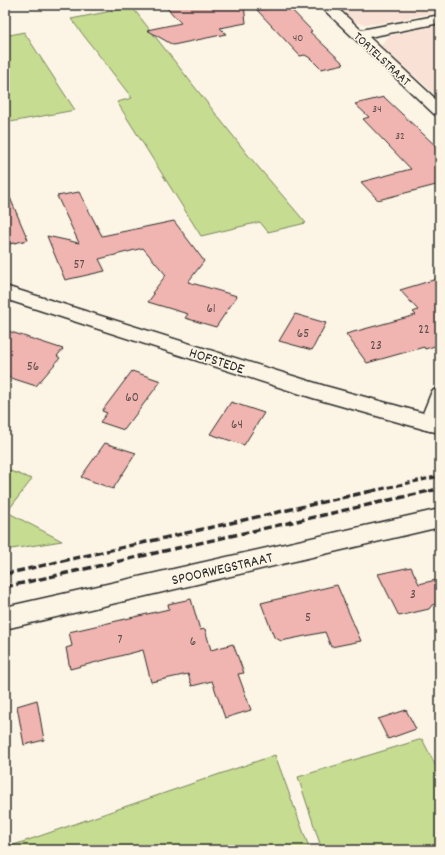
<svg xmlns="http://www.w3.org/2000/svg" width="445" height="855" viewBox="0 0 445 855" font-family="Dekko,sans-serif">
<style>
.built{fill:#f9e2d5}
.green{fill:#c6dc91;stroke:#78845e}
.building{fill:#f1b5b1;stroke:#2b2b2b}
.lines{fill:none;stroke-linecap:round;stroke-linejoin:round}
.minor-casing{stroke:#2b2b2b;stroke-width:3}
.tertiary-casing{stroke:#2b2b2b;stroke-width:3}
.primary-casing{stroke:#2b2b2b;stroke-width:3}
.path{stroke:#2b2b2b;stroke-width:2;stroke-dasharray:0.5 2;stroke-linecap:butt}
.minor{fill:#fcf5e5;fill-rule:evenodd}
.tertiary{fill:#fcf5e5;fill-rule:evenodd}
.primary{fill:#fcf5e5;fill-rule:evenodd}
.rail-far1{stroke:#2b2b2b;stroke-width:3;stroke-dasharray:5.5 3;stroke-linecap:butt}
.rail{stroke:#2b2b2b;stroke-width:3.5;stroke-dasharray:8 3.5;stroke-linecap:butt}
.labels{text-anchor:middle;stroke-width:3;stroke-linejoin:round;paint-order:stroke}
.far-number-label{font-size:11px;fill:#5c4e4c}
.far-street-label{font-size:13px;fill:#2b2b2b;stroke:#fcf5e5}
.number-label{font-size:13px;fill:#5c4e4c}
.street-label{font-size:15px;fill:#2b2b2b;stroke:#fcf5e5}
</style>
<rect width="100%" height="100%" fill="#fcf5e5"/>
<filter id="ink" filterUnits="userSpaceOnUse"><feTurbulence type="fractalNoise" baseFrequency=".025" numOctaves="2"/><feDisplacementMap in="SourceGraphic" scale="8" xChannelSelector="R" yChannelSelector="G"/><feConvolveMatrix kernelMatrix="1 2 1 2 8 2 1 2 1" color-interpolation-filters="sRGB"/></filter>
<g filter="url(#ink)">
<g class="built">
<path d="M337,5H440V12L376,24H364L355,22Z"/>
<path d="M440,24V99L381,45L389,36Z"/>
</g>
<g class="green">
<path d="M132,7L248,155L306,223L268,232L260,222L201,236L117,102L132,98L71,19Z"/>
<path d="M24,32L75,110L5,123V36Z"/>
<path d="M5,469L32,479L7,512L62,541L5,550Z"/>
<path d="M422,739L440,774V850H322L298,777Z"/>
<path d="M275,755L310,850H5V848Z"/>
</g>
<g class="building">
<path d="M164,5H244L246,23L220,28L226,34L173,45L147,30L181,23Z"/>
<path d="M287,5L312,31L310,32L344,64L321,69L310,58L305,55L300,56L257,10Z"/>
<path d="M384,97L440,150V184L378,200L361,182L411,169L363,119L369,117L355,104Z"/>
<path d="M5,186L28,240L5,245Z"/>
<path d="M79,192L102,236L174,221L204,261L188,282L237,296L216,327L185,318L188,314L148,302L154,294L152,293L166,275L143,248L99,259L105,271L65,280L47,236L79,243L57,196Z"/>
<path d="M440,278V347L438,345L425,349L424,347L367,363L346,334L416,315L413,312L418,310L400,290Z"/>
<path d="M295,314L326,323L312,350L279,341Z"/>
<path d="M5,330L63,349L57,356L60,358L36,386L5,376Z"/>
<path d="M132,371L161,381L124,430L100,422L107,413L102,411Z"/>
<path d="M231,402L264,413L244,445L210,434Z"/>
<path d="M105,443L136,453L113,489L81,477Z"/>
<path d="M411,567L419,584L440,579V603L432,605L429,609L399,616L378,574Z"/>
<path d="M337,585L361,641L331,647L325,632L281,641L274,637L261,603Z"/>
<path d="M191,599L200,630L205,629L211,650L233,644L244,673L238,674L251,710L225,718L212,681L192,686L188,674L151,682L143,650L70,669L66,648L72,646L69,632L169,609L168,604Z"/>
<path d="M37,700L44,740L24,745L17,706Z"/>
<path d="M406,710L416,729L388,739L378,719Z"/>
</g>
<g class="lines">
<defs>
<g id="minor">
<path d="M319,5H334L361,30L440,15V23L369,37L440,103V116L434,114Z"/>
<path d="M440,509V527L5,629V607Z"/>
</g>
<path id="tertiary" d="M5,286L325,386L438,417L440,425L438,429L430,431L313,398L5,299Z"/>
<path id="primary" d="M440,388V433L422,429L419,423L432,391Z"/>
</defs>
<use href="#minor" class="minor-casing"/>
<use href="#tertiary" class="tertiary-casing"/>
<use href="#primary" class="primary-casing"/>
<path class="path" d="M373,5L377,8L390,5"/>
<use href="#minor" class="minor"/>
<use href="#tertiary" class="tertiary"/>
<use href="#primary" class="primary"/>
<g class="rail-far1">
<path d="M372,491L440,476"/>
<path d="M429,491L440,489"/>
</g>
<g class="rail">
<path d="M5,574L376,490"/>
<path d="M5,587L434,490"/>
</g>
</g>
</g>
<g class="labels">
<g class="far-number-label">
<text x="298" y="41">40</text>
<text x="377" y="112">34</text>
<text x="400" y="139">32</text>
</g>
<g class="far-street-label">
<text transform="translate(383 58) rotate(43)" y="5">TORTELSTRAAT</text>
</g>
<g class="number-label">
<text x="79" y="268">57</text>
<text x="211" y="312">61</text>
<text x="424" y="333">22</text>
<text x="303" y="337">65</text>
<text x="376" y="349">23</text>
<text x="33" y="370">56</text>
<text x="132" y="401">60</text>
<text x="237" y="428">64</text>
<text x="413" y="598">3</text>
<text x="308" y="621">5</text>
<text x="120" y="643">7</text>
<text x="193" y="645">6</text>
</g>
<g class="street-label">
<text transform="translate(217 360) rotate(18)" y="5">HOFSTEDE</text>
<text transform="translate(222 568) rotate(-13)" y="5">SPOORWEGSTRAAT</text>
</g>
</g>
<rect width="445" height="855" fill="none" stroke="#fcf5e5" stroke-width="20"/>
<rect x="10" y="10" width="425" height="835" fill="none" stroke="#2b2b2b" stroke-width="1.5" filter="url(#ink)"/>
</svg>
